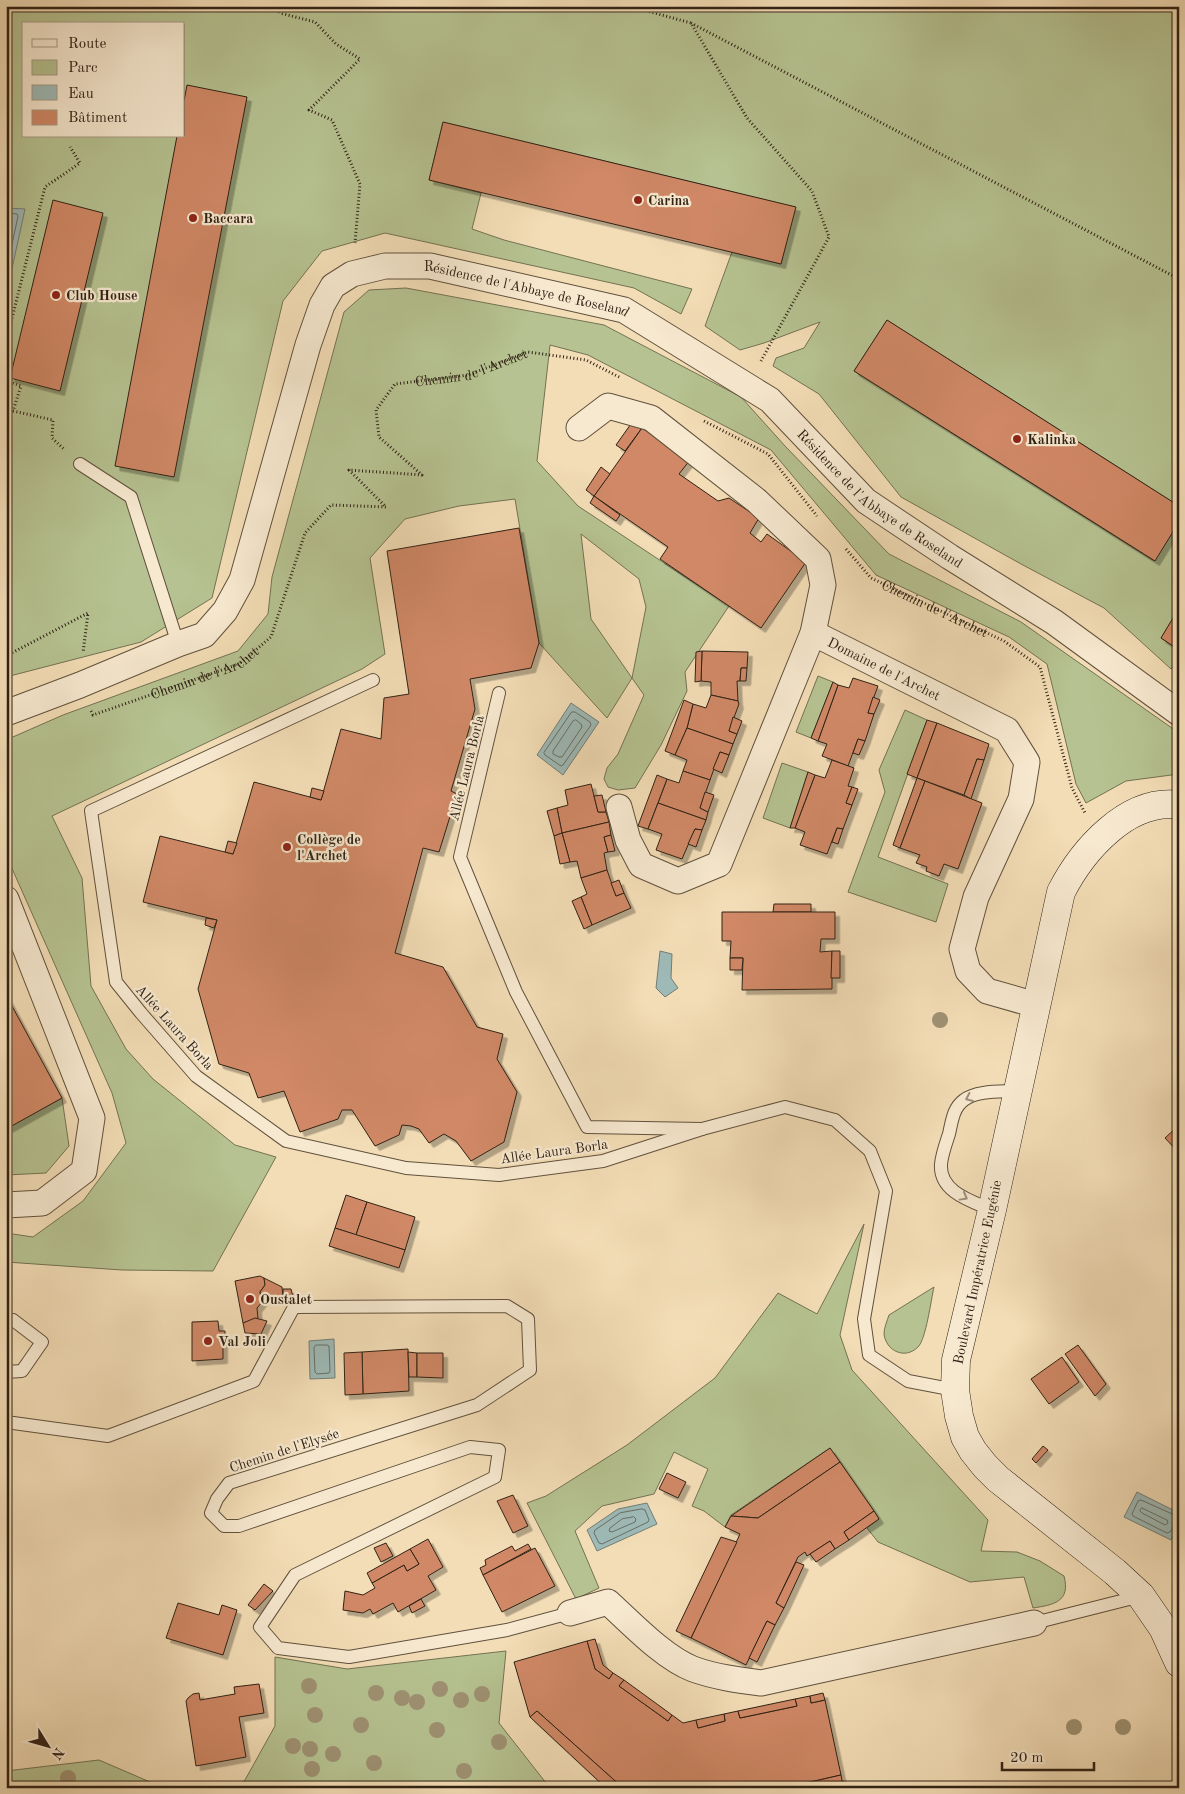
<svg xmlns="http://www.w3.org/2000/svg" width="1185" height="1794" viewBox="0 0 1185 1794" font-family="'Old Standard TT',serif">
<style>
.green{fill:#b6c291;stroke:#737253;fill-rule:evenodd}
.water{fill:#9ebab7;stroke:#727d76}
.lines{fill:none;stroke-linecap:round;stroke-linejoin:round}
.shore{stroke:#676e66;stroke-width:1}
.building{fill:#d08866;stroke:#302215;filter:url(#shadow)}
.lane-casing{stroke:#61513d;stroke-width:14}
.street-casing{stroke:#61513d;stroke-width:27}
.secondary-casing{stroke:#302215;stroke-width:29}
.path{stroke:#302215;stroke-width:3;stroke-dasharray:1 2.5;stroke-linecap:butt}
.lane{stroke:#f7e9d0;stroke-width:12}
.street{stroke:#f7e9d0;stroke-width:25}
.secondary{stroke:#f7e9d0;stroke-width:28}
.tree{fill:#9e9172}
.oneway{stroke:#9d8f7c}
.poi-dot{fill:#8f2418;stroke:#f7e9d0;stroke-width:2}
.labels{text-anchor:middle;stroke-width:4.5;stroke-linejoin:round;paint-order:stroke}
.poi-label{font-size:14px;font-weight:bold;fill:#302215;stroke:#f7e9d0;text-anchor:start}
.street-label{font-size:14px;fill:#302215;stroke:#f7e9d0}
</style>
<defs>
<filter id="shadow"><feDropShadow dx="4.5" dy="4.5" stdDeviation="0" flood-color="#0004"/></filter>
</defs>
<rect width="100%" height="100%" fill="#f3ddb6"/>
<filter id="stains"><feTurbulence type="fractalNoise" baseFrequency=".004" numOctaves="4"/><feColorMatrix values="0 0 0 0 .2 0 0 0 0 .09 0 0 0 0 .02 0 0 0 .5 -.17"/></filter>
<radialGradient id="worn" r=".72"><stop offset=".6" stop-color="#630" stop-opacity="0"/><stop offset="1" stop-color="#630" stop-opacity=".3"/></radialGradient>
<g class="green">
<path d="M6,6H1179V506L887,320L854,371L1154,561L1179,522V608L1161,638L1179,650V660L1171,669L1104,608L1021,564L901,497L819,394L773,366L776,358L804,348L820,322L764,343L740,350L705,326L732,252L781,264L795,207L443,122L429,180L481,193L472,229L504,240L692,289L681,314L634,288L385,233L322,251L283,301L212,598L141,642L6,677ZM24,24H184V136H24Z"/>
<path d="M406,288L604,325L741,397L785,446L889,554L1021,622L1179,733V774L1126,781L1086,803L1076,784L1047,664L1009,637L876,575L771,450L588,355L550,345L537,461L578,506L729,606L685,672L687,691L661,745L635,788L618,790L608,787L604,779L607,768L618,754L644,695L632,678L607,718L539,643L515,499L459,506L405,519L370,558L385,654L362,669L52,816L82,878L91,986L126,1049L153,1079L235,1145L276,1157L213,1271L122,1270L6,1262V1233L33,1237L83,1201L126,1143L112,1093L6,855V740L63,715L238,651L268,614L272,577L344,312L369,290ZM581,534L639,579L646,607L632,678L591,619Z"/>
<path d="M818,676L833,682L811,738L796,732Z"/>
<path d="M905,710L927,720L878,857L948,884L936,922L848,892L885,792L879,770Z"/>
<path d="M782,763L808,772L790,828L763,818Z"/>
<path d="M62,1098L69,1146L46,1173L6,1175V1126L8,1128Z"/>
<path d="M864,1224L840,1335L852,1370L988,1520L981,1551L1017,1552L1040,1561L1064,1576C1071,1602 1053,1605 1033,1608L1024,1577L970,1582L878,1542L867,1528L879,1519L830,1448L731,1515L725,1527L704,1511L692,1506L708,1469L674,1452L654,1494L602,1506L575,1531L599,1588L576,1599L527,1503L546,1496L627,1445L715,1378L778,1293L817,1314Z"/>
<path d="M934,1287C931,1300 926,1339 918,1347C905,1360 886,1351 884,1334C884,1328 887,1321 889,1315Z"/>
<path d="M506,1651L499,1723L550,1788H236L245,1780L275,1726V1657L347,1669Z"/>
<path d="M99,1760L164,1788H6V1771Z"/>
</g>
<g class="water">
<path d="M6,208L25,209L6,296Z"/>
<path d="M571,703L599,722L563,775L537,755Z"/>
<path d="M660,951L672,954L671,978L678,988L665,997L656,988Z"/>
<path d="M334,1339L335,1378L310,1379L309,1341Z"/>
<path d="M1137,1492L1179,1513V1526L1171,1540L1124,1517Z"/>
<path d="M647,1503L657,1524L597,1551L587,1530L618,1509Z"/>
</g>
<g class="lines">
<g class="shore">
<path d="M6,213L17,214L18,216L6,273"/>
<path d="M572,712H575L590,722L591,725L563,765L561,766L545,755L544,753Z"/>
<path d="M576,720L581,724L582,727L562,757H559L553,754V751L573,721Z"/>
<path d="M316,1345H327L329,1346L330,1371L329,1373L317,1374L315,1372L314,1348Z"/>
<path d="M1142,1508L1167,1520L1168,1523L1165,1525L1142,1513L1140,1511Z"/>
<path d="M642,1509L645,1510L649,1520L648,1522L602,1544L599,1543L594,1533L595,1530L620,1513Z"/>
<path d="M634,1517L636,1519L635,1522L612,1532L609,1531L610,1528L622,1519Z"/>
<path d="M1179,1517L1141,1500L1138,1501L1132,1514L1133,1516L1167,1533L1170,1532L1174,1526L1179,1525"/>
</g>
</g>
<g class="building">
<path d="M187,85L247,97L174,477L115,466L177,136H184V101Z"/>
<path d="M443,122L796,207L781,264L429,180Z"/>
<path d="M53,200L103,213L60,391L10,378Z"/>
<path d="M887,320L1179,506V522L1155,561L854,371Z"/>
<path d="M633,421L642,428L625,451L616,445Z"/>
<path d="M642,428L690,460L679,474L718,501L729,498L759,518L750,533L761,542L767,534L806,562L761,628L660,559L668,547L594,496Z"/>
<path d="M601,467L610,474L594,496L586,490Z"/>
<path d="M594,496L620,515L616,521L590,503Z"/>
<path d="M519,528L539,643L531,668L470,679L475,709L451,791L457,794L439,852L423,848L395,953L443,967L477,1027L503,1034L497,1059L517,1092L504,1142L471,1161L456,1141L444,1134L429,1143L419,1129L411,1126L402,1125L399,1135L375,1146L352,1110H342L338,1119L300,1132L284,1091L258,1098L249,1073L219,1064L198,989L217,920L143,902L160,836L233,854L254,782L321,800L341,729L381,739L384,698L409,694L387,551Z"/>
<path d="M1179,608V650L1161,638Z"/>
<path d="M702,651L748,652L747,668H741L740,681H737L738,701L711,695V682L701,681Z"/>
<path d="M702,651L701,681L695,682L696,652Z"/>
<path d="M741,668H747L746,681H740Z"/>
<path d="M853,678L878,686L868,713L874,714L865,741L858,739L848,766L822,756L827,744L818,741L838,685L849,688Z"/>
<path d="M833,682L838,685L818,741L811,738Z"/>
<path d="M711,695L738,701L739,704L729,731L737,734L733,744L687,728L693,704L706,708Z"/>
<path d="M873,697L880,700L874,714L868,713Z"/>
<path d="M684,700L693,704L687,728L675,755L665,751Z"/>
<path d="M733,717L742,721L737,734L729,731Z"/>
<path d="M927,720L937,723L917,778L907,774Z"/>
<path d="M937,723L989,744L984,760L977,759L964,795L917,778Z"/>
<path d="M687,728L733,744L729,755L720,752L710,780L683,771L687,760L675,755Z"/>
<path d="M858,739L865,741L859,755L853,753Z"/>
<path d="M720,752L729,755L722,773L713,769Z"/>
<path d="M977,759L984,760L971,799L964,795Z"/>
<path d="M832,760L854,768L848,786L852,787L846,803L852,805L843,829L837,828L827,854L800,845L805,832L795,828L815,775L825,778Z"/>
<path d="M683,771L710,780L700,808L708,812L706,820L658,803L667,779L679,783Z"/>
<path d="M808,772L815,775L795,828H790Z"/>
<path d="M657,775L667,779L648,829L638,826Z"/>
<path d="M917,778L925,781L900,848L893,845Z"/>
<path d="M925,781L982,803L958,869L944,864L939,876L926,871L927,867L916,863L920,855L900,848Z"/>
<path d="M591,784L598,812H606L609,822L562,833L557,808L568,805L565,790Z"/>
<path d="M852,787L858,789L852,805L846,803Z"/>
<path d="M312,788L324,791L321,800L310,797Z"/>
<path d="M705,792L714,795L708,812L700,808Z"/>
<path d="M602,795L606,812H598L594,796Z"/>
<path d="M658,803L706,820L702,830L695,829L682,859L656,850L662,834L648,829Z"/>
<path d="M557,808L562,833L554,836L547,811Z"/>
<path d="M609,822L611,835L604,837L608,852L604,853L607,870L581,878L577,861L570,862L562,833Z"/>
<path d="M837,828L843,829L838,844L832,842Z"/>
<path d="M695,829L702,830L696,847L688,844Z"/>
<path d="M562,833L570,862L560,864L554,836Z"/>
<path d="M611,835L615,851L608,852L604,837Z"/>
<path d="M228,841L237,843L233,854L225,852Z"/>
<path d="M607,870L616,896L624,893L631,908L592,925L581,897L587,894L581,878Z"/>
<path d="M619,880L624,893L616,896L611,883Z"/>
<path d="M581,897L592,925L584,929L572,901Z"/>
<path d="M774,904H811V912H773Z"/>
<path d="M722,912H835V939H821L820,952L832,951V989L742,990L743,958H730L731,941H722Z"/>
<path d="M206,918L217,920L214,928L205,925Z"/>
<path d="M832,951H840V978H831Z"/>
<path d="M730,958H743L742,970H730Z"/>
<path d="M6,995L62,1098L8,1128L6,1126Z"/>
<path d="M1179,1125V1153L1165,1138Z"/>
<path d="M346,1195L367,1202L356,1235L335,1228Z"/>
<path d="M367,1202L415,1217L405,1250L356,1235Z"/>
<path d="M335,1228L405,1250L399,1268L329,1246Z"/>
<path d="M260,1276L264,1278L265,1285L260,1292L262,1302L257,1308L258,1318L243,1323L235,1281Z"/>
<path d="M264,1278L282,1287L283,1297L261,1296L260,1292L265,1285Z"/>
<path d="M283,1289H291L293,1297L283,1298Z"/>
<path d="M255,1318L267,1321L261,1334L245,1333L243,1323Z"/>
<path d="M218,1321L219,1331H225V1341L223,1342V1359L192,1361V1322Z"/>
<path d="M1078,1345L1106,1384L1095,1396L1065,1354Z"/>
<path d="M408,1349L409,1391L363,1394L362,1352Z"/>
<path d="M362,1352L363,1394L345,1395L344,1353Z"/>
<path d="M408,1352L417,1353V1377H409Z"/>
<path d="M417,1353H443V1378L417,1377Z"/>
<path d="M1062,1357L1079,1382L1049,1404L1031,1379Z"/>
<path d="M1043,1446L1048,1450L1036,1463L1032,1459Z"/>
<path d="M830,1448L840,1462L758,1518L731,1516Z"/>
<path d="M840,1462L874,1511L844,1532L849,1540L835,1549L830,1541L807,1556L805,1552L798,1557L776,1603L784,1608L775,1625L767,1621L746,1665L691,1638L740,1534L725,1527L731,1516L758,1518Z"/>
<path d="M667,1473L686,1482L678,1498L659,1489Z"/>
<path d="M513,1495L528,1526L513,1533L497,1501Z"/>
<path d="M874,1511L879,1519L849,1540L844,1532Z"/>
<path d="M721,1537L737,1542L691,1638L676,1631Z"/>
<path d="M428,1539L443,1567L428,1576L436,1590L398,1612L393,1603L373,1614L370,1609L363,1613L343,1610L345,1591L363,1595L375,1588L372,1583L404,1565L407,1571L419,1564L410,1549Z"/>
<path d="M830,1541L835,1549L816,1562L810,1554Z"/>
<path d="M386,1543L393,1556L381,1562L374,1548Z"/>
<path d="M528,1544L531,1549L483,1575L480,1568L486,1565L485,1560L512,1546L515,1551Z"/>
<path d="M535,1548L555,1586L502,1612L483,1575Z"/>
<path d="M410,1549L419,1564L407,1571L404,1565L372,1583L367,1573Z"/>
<path d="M796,1562L804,1565L784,1608L776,1603Z"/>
<path d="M264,1584L273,1591L255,1610L248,1605Z"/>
<path d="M421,1599L425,1606L412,1613L409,1606Z"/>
<path d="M178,1603L219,1615L222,1605L237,1610L223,1655L166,1638Z"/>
<path d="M767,1621L775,1625L757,1662L749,1658Z"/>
<path d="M595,1639L603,1665L613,1673L609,1679L595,1669L587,1641Z"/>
<path d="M587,1641L595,1669L609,1679L613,1673L624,1680L619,1686L668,1721L672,1715L683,1723L696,1720L698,1728L725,1721L724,1714L738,1711L740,1718L797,1706L795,1699L810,1696L811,1703L825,1700L841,1775L784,1788H623L537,1711L530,1717L514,1662Z"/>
<path d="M624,1680L672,1715L668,1721L619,1686Z"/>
<path d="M259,1684L264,1713L239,1717L246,1757L196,1766L186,1701L188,1698L193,1694L199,1693L200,1700L235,1694L234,1687Z"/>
<path d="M823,1693L825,1700L811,1703L810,1696Z"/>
<path d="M795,1699L797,1706L740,1718L738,1711Z"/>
<path d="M537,1711L623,1788H606L530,1717Z"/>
<path d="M724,1714L725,1721L698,1728L696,1720Z"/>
<path d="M841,1775L843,1786L835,1788H784Z"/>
</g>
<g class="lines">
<defs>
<g id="lane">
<path d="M80,464L131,497L178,644"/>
<path d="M373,680L91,811L116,982L141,1013L196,1076L286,1141L406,1168L499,1175L603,1161L702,1129"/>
<path d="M499,693L460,857L516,992L587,1127L702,1129L785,1107L835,1120L870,1151L886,1191L864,1319L869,1355L908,1381L955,1390"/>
<path d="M992,1210C971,1201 939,1192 941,1164C942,1154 946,1143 949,1134C952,1121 953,1108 964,1100C977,1090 1001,1092 1017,1091"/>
<path d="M6,1320H13L42,1342L22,1371L6,1372"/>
<path d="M6,1422L108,1436L254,1381L294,1307L507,1306L528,1319L530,1370L477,1405L229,1483L217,1499L211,1513L224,1526H239L470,1447L499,1450L495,1477L295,1575L260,1627L278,1648L349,1657L507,1630L570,1613"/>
<path d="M1034,1623L1141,1596"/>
</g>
<g id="street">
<path d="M579,428L608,406L651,418L757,501L818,559L823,585L813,633"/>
<path id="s3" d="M6,713L80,685L178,644L204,635L225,611L242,580L308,345L322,305L333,286L352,274L385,266H430L624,310L770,400L866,501L950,557L1054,622L1179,713"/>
<path id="s4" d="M619,807L628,840L641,865L678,881L719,864L813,633L1007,730L1027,762L1021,799L976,897L962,949L968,971L987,991L1036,1005"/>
<path d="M6,899L92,1118L84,1171L42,1203L6,1205"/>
<path d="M570,1613L608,1602C631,1623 664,1658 693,1669C715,1677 738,1680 761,1683L1034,1623"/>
</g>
<path id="secondary" d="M1179,805C1127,798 1082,851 1061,892L992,1210L956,1360L955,1390L959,1416L965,1437L973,1451L985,1466L998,1479L1115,1572L1141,1596L1163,1628L1179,1663"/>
</defs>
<use href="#lane" class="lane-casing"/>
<use href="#street" class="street-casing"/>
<use href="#secondary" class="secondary-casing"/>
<g class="path">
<path d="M275,6L280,13L315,22L336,44L360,59L309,110L332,120L360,184L355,243"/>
<path d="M629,6L691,23L747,118L812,191L829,237L761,361"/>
<path d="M691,23L1179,279"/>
<path d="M6,342L45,187L80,163L70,147"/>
<path d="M6,381L21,386L13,411L53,420L52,438L65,450"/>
<path d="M704,421L768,454L817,516"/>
<path id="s1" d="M846,549L871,578L1004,641L1040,667L1072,788L1085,813"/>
<path d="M6,656L88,613L83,653"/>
<path id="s2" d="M91,711L93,715L239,664L271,637L305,533L331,505L386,507L349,470L422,475L379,437L376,410L395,384L468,375L528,352L586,360L621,378"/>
</g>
<use href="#lane" class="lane"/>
<use href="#street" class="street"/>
<use href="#secondary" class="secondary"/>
</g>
<g class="tree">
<circle cx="940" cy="1020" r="8"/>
<circle cx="309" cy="1686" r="8"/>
<circle cx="440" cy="1689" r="8"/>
<circle cx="376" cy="1693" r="8"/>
<circle cx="482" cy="1694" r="8"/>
<circle cx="402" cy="1698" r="8"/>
<circle cx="461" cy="1700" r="8"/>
<circle cx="417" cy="1702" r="8"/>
<circle cx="315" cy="1715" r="8"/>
<circle cx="361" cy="1725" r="8"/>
<circle cx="1074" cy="1727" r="8"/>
<circle cx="1123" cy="1727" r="8"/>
<circle cx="437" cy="1730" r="8"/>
<circle cx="499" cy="1742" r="8"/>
<circle cx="293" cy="1746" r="8"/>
<circle cx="310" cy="1749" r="8"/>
<circle cx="333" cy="1754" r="8"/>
<circle cx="374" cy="1763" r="8"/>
<circle cx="312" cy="1769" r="8"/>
<circle cx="464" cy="1771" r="8"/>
<circle cx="68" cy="1778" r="8"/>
</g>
<defs><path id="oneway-chevron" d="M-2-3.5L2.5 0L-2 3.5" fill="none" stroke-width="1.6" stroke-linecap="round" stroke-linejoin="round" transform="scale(1.25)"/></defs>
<g class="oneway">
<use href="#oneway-chevron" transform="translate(969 1098) rotate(155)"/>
<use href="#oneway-chevron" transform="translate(964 1197) rotate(29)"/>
</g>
<g class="poi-dot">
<circle cx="638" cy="200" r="5"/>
<circle cx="193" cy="218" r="5"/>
<circle cx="56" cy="295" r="5"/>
<circle cx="1017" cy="439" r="5"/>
<circle cx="287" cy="847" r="5"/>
<circle cx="250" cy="1299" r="5"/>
<circle cx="208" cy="1341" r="5"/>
</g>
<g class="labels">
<g class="poi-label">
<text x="648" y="205">Carina</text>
<text x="203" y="223">Baccara</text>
<text x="66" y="300">Club House</text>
<text x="1027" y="444">Kalinka</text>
<text x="297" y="844">Collège de<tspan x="297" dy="16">l'Archet</tspan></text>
<text x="260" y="1304">Oustalet</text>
<text x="218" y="1346">Val Joli</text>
</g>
<g class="street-label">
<text dy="5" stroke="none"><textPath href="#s3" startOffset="789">Résidence de l'Abbaye de Roseland</textPath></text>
<text dy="5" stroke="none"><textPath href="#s2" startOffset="724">Chemin de l'Archet</textPath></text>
<text dy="5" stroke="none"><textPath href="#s3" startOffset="1209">Résidence de l'Abbaye de Roseland</textPath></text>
<text dy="5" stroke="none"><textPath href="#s1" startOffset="109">Chemin de l'Archet</textPath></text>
<text dy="5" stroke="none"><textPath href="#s4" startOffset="476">Domaine de l'Archet</textPath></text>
<text dy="5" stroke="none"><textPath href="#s2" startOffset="124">Chemin de l'Archet</textPath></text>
<text transform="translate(466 768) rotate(-76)" y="5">Allée Laura Borla</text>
<text transform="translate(175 1027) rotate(48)" y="5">Allée Laura Borla</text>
<text transform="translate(554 1151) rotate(-8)" y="5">Allée Laura Borla</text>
<text transform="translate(977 1272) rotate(-78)" y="5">Boulevard Impératrice Eugénie</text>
<text transform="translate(284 1450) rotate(-18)" y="5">Chemin de l'Elysée</text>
</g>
</g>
<rect width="1185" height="1794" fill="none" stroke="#f3ddb6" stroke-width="25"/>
<rect x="8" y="8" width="1170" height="1779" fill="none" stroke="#302215" stroke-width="2.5"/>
<rect x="12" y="12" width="1160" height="1769" fill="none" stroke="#302215"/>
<rect x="22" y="22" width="162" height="115" fill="#f7e9d0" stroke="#a79985"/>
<rect x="32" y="39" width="25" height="8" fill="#f7e9d0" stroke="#a79985"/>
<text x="68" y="48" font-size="15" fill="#302215">Route</text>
<rect x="32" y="60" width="25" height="15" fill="#b6c291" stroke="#a79985"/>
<text x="68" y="72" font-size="15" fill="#302215">Parc</text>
<rect x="32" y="85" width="25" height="15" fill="#9ebab7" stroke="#a79985"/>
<text x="68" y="98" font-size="15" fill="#302215">Eau</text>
<rect x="32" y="110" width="25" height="15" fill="#d08866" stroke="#a79985"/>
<text x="68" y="122" font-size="15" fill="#302215">Bâtiment</text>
<g transform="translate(48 1746) rotate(127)" stroke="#f7e9d0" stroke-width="4" paint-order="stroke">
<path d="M0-4L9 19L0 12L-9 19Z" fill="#302215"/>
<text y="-8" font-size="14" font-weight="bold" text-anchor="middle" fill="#302215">N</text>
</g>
<path d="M1002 1762v8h92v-8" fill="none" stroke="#302215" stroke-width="2.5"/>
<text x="1010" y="1762" font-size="15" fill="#302215" stroke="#f7e9d0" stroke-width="4" paint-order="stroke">20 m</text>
<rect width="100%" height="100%" filter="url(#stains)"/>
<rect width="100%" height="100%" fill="url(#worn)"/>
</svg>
